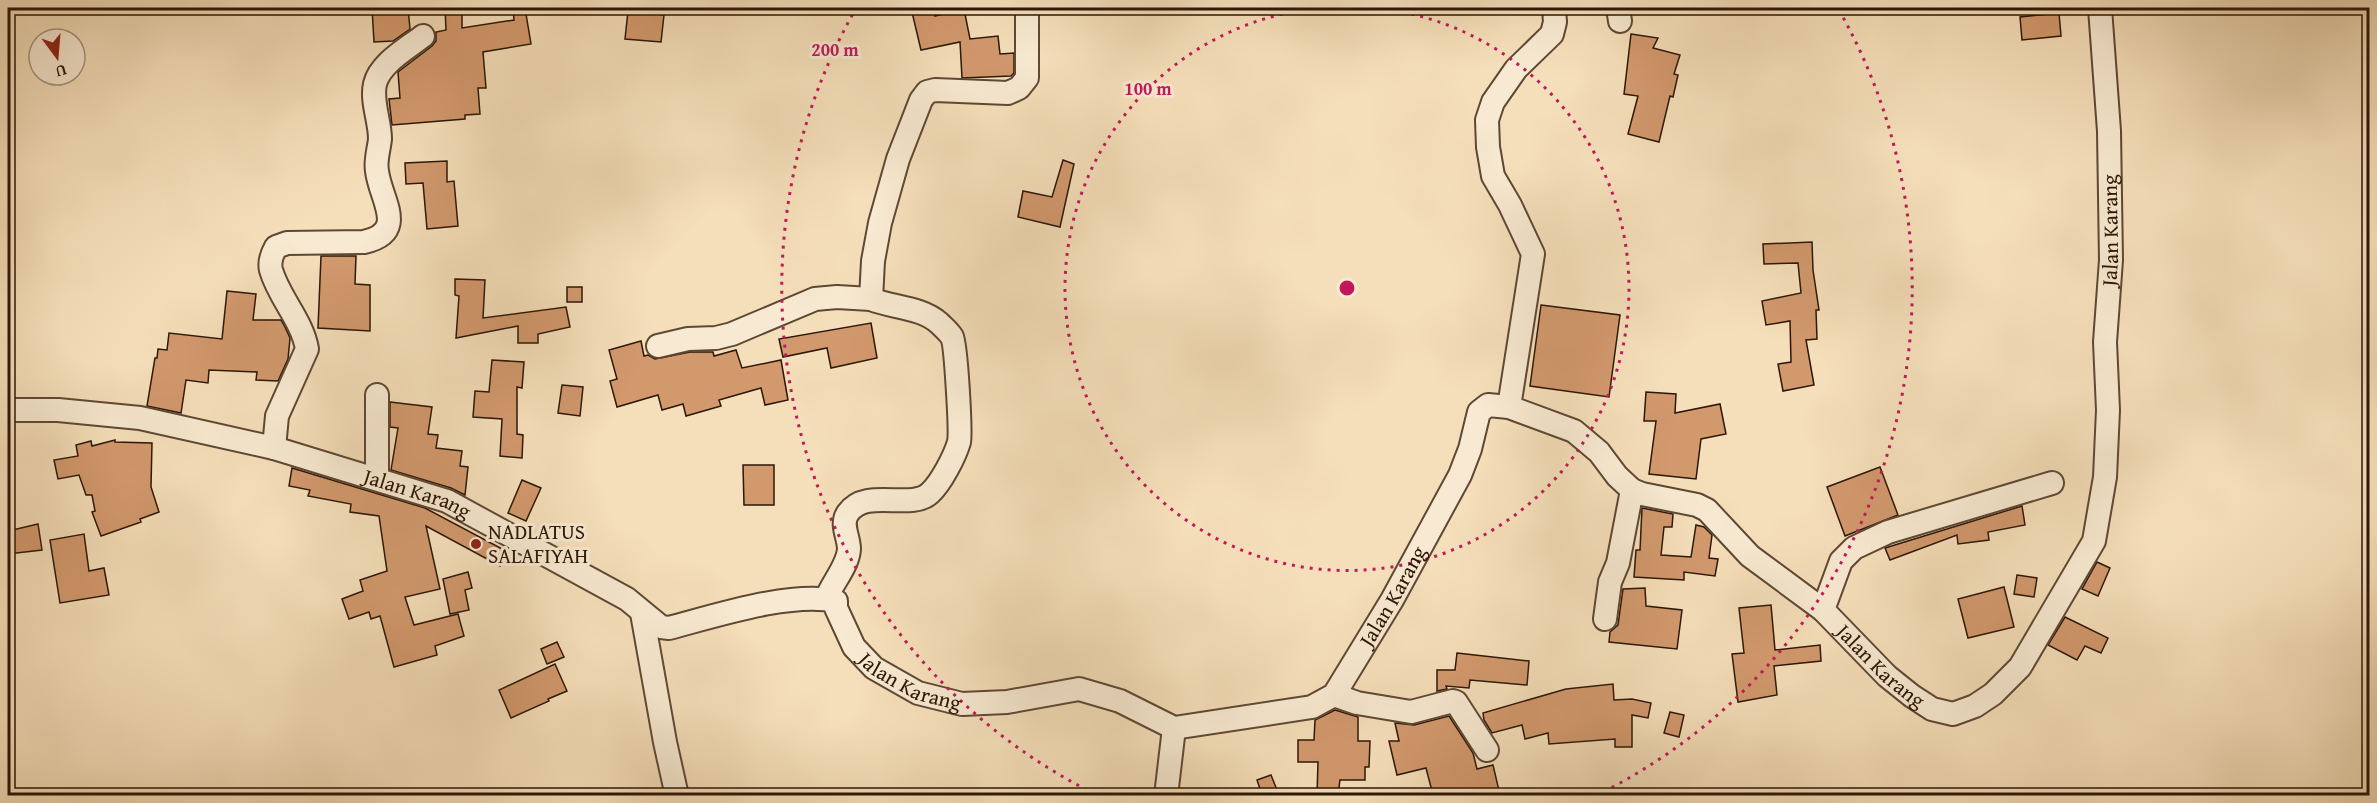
<svg xmlns="http://www.w3.org/2000/svg" width="2377" height="803" viewBox="0 0 2377 803" font-family="'Gentium Book Plus',serif">
<style>
.building{fill:#d2996d;stroke:#2c1607;stroke-width:1.5}
.lines{fill:none;stroke-linecap:round;stroke-linejoin:round}
.minor-casing{stroke:#5e4834;stroke-width:26}
.minor{stroke:#f8ead2;stroke-width:22}
.ring{fill:none;stroke:#c2185b;stroke-width:3;stroke-dasharray:3 6}
.poi-dot{fill:#8f2418;stroke:#f8ead2;stroke-width:2}
.labels{text-anchor:middle;stroke-width:6;stroke-linejoin:round;paint-order:stroke}
.street-label{font-size:21px;fill:#2c1607;stroke:#f8ead2}
.poi-label{font-size:21px;fill:#2c1607;stroke:#f8ead2;text-anchor:start}
.centre{fill:#c2185b;stroke:#f8ead2;stroke-width:3}
.ring-label{font-size:18px;text-anchor:middle;font-weight:bold;fill:#c2185b;stroke:#f8ead2;stroke-width:6;stroke-linejoin:round;paint-order:stroke}
</style>
<rect width="100%" height="100%" fill="#f5dfba"/>
<filter id="stains"><feTurbulence type="fractalNoise" baseFrequency=".00333" numOctaves="4"/><feColorMatrix values="0 0 0 0 .2 0 0 0 0 .09 0 0 0 0 .02 0 0 0 .5 -.17"/></filter>
<radialGradient id="worn" r=".72"><stop offset=".6" stop-color="#630" stop-opacity="0"/><stop offset="1" stop-color="#630" stop-opacity=".3"/></radialGradient>
<g class="building">
<path d="M372,8H408L410,29L393,41L374,42Z"/>
<path d="M445,8H462V28L514,20L513,8H525L531,44L483,52L486,88H478L480,114L465,115V119L392,125L389,99L400,98L398,72L432,46L436,41V32L446,30Z"/>
<path d="M911,8H934L935,16L964,9L970,39L998,36L1000,54L1014,53V73L1011,76L962,78L960,42L921,50Z"/>
<path d="M628,11L664,15L661,42L625,39Z"/>
<path d="M2059,13L2061,36L2022,40L2020,17Z"/>
<path d="M1631,34L1658,38L1653,48L1680,55L1674,74L1678,75L1673,97L1670,96L1659,142L1628,134L1638,96L1624,94Z"/>
<path d="M1063,160L1074,164L1060,227L1018,217L1023,191L1052,197Z"/>
<path d="M447,161V182L454,181L458,226L427,229L423,183L406,184L405,163Z"/>
<path d="M1812,242L1813,270L1819,310H1816L1817,339L1806,340L1814,385L1783,391L1778,364L1791,362L1790,321L1766,325L1762,301L1801,293L1798,263L1764,264L1763,244Z"/>
<path d="M321,256H356L355,284L370,285V331L318,328Z"/>
<path d="M455,279L485,280L483,318L566,307L570,327L538,334V343H518V326L456,338L459,296L455,295Z"/>
<rect x="567" y="287" width="15" height="15"/>
<path d="M227,291L256,294L253,320H281L284,325L290,338L288,359L278,381L256,380L257,372L209,370L208,383L186,380L181,413L147,406L155,358H157L158,349L167,350L169,333L222,339Z"/>
<path d="M1541,305L1620,315L1609,397L1530,386Z"/>
<path d="M871,323L877,358L831,368L827,348L783,357L779,339Z"/>
<path d="M641,341L644,356L648,355L655,359L690,352H713L714,356L736,350L742,368L781,360L788,400L765,405L761,388L719,400L721,406L686,416L683,404L662,410L658,395L617,407L610,381L617,379L609,350Z"/>
<path d="M492,360L524,362L522,388L517,387V434L523,435L522,458L500,456L502,419L473,417L475,391L489,392Z"/>
<path d="M562,385L583,387L580,416L558,413Z"/>
<path d="M1646,392L1676,394L1675,413L1720,404L1726,434L1701,439L1696,479L1649,474L1656,421H1644Z"/>
<path d="M390,402L432,407L428,434L438,435L436,448L462,451L460,466L468,467L465,495L451,488L391,470L398,428L390,427Z"/>
<path d="M115,440V442L152,443L151,487L159,512L140,519L141,522L101,536L92,512L95,511L92,495H86L79,475L58,479L54,460L78,456L76,445L91,441L92,446Z"/>
<path d="M743,465H774V505H744Z"/>
<path d="M1880,467L1898,515L1845,536L1827,487Z"/>
<path d="M292,468L425,508L508,552L500,566L426,526L440,589L405,597L414,625L458,614L464,636L435,646L437,655L394,667L380,616L371,619L369,612L349,619L342,599L363,591L360,580L387,571L379,516L350,512L351,504L308,496L310,490L289,486Z"/>
<path d="M522,480L541,488L526,521L508,513Z"/>
<path d="M2022,506L2025,525L1988,532L1989,540L1958,544L1957,535L1890,560L1885,548Z"/>
<path d="M1642,508L1673,514L1672,527H1664L1661,555L1691,557L1696,525L1704,527L1712,535L1709,558L1718,559L1715,576L1684,572V580L1634,577L1636,550H1640Z"/>
<path d="M38,524L42,550L8,554V531Z"/>
<path d="M84,534L89,571L104,568L109,595L60,603L50,540Z"/>
<path d="M2097,562L2110,568L2098,596L2082,589Z"/>
<path d="M468,572L472,588L465,590L469,610L450,614L443,579Z"/>
<path d="M2017,575L2037,578L2034,597L2014,594Z"/>
<path d="M2004,587L2014,627L1968,638L1958,599Z"/>
<path d="M1645,588L1646,606L1682,610L1677,649L1609,642L1610,632L1618,625L1623,589Z"/>
<path d="M1771,605L1775,650L1820,645L1821,661L1774,666L1777,695L1738,702L1732,654L1744,653L1739,608Z"/>
<path d="M2065,617L2108,638L2101,653L2085,646L2077,660L2048,645Z"/>
<path d="M557,642L564,657L547,664L541,649Z"/>
<path d="M1457,653L1529,661L1527,685L1470,680L1469,688L1446,686L1447,689L1437,691V670H1455Z"/>
<path d="M555,664L567,691L548,699L549,701L511,718L499,690Z"/>
<path d="M1613,684L1614,700L1632,699L1651,703L1648,718L1632,715V747H1615V739L1549,744L1548,733L1525,739L1522,725L1492,733L1484,720L1483,713L1566,689Z"/>
<path d="M1335,710L1358,717V741H1370L1369,767H1365V780H1340L1338,795H1317L1318,762H1298V740H1314L1315,720Z"/>
<path d="M1670,712L1684,715L1679,737L1664,733Z"/>
<path d="M1449,716L1473,753L1477,769L1493,765L1500,795H1433L1426,768L1397,775L1389,741H1399L1395,723L1414,725Z"/>
<path d="M1271,775L1279,795H1262L1257,780Z"/>
</g>
<g class="lines">
<defs>
<g id="minor">
<path d="M1618,8L1620,21"/>
<path d="M658,346L688,339L716,338L732,334L815,299L837,297L871,299"/>
<path d="M377,395V478"/>
<path d="M1509,407L1533,254L1510,205L1493,176L1488,147L1487,120L1493,102L1516,69L1552,34L1555,22L1554,8"/>
<path id="s1" d="M8,410H58L140,418L274,448L447,501L627,599L661,627L669,628C715,616 791,591 836,601V608L854,647L874,668L918,693L962,704L1007,702L1079,689L1120,701L1174,728L1312,707L1334,695L1392,600L1460,475L1470,449L1479,412L1488,405L1509,407L1574,431L1599,452L1617,476L1632,490L1642,494L1697,505L1707,510L1750,556L1823,610L1887,676L1912,696L1932,709L1953,714L1975,706L1993,694L2020,667L2094,541L2105,477L2108,410L2105,342L2111,260L2109,131L2100,8"/>
<path d="M274,448L277,416L307,349C302,320 279,298 271,270C269,262 272,254 276,247L287,243L364,242C409,232 380,199 377,171C375,161 379,149 380,139C380,121 371,101 375,84C380,63 408,48 423,36"/>
<path d="M826,599C832,583 848,566 849,549C849,537 840,524 848,513C866,487 911,511 930,493C941,483 955,456 959,442C961,431 956,345 952,337C949,332 943,327 939,323C921,307 893,308 871,299L873,261L880,223L898,159L921,100L927,92L935,90L1008,93L1019,88L1027,78V8"/>
<path d="M1823,610L1841,561L1854,548L1888,532L2052,483"/>
<path d="M642,613L665,742L677,796"/>
<path d="M1605,619L1610,582L1618,563L1632,490"/>
<path d="M1334,695L1357,703L1411,712L1453,701L1456,702L1487,750"/>
<path d="M1166,796L1174,728"/>
</g>
</defs>
<use href="#minor" class="minor-casing"/>
<use href="#minor" class="minor"/>
</g>
<g class="ring">
<path d="M1376 8A282 282 0 1 1 1318 8"/>
<path d="M1095 794A565 565 0 0 1 855 10M1839 10A565 565 0 0 1 1599 794"/>
</g>
<circle class="poi-dot" cx="476" cy="544" r="6"/>
<g class="labels">
<g class="street-label">
<text dy="7" stroke="none"><textPath href="#s1" startOffset="2886">Jalan Karang</textPath></text>
<text dy="7" stroke="none"><textPath href="#s1" startOffset="420">Jalan Karang</textPath></text>
<text dy="7" stroke="none"><textPath href="#s1" startOffset="1554">Jalan Karang</textPath></text>
<text dy="7" stroke="none"><textPath href="#s1" startOffset="2256">Jalan Karang</textPath></text>
<text dy="7" stroke="none"><textPath href="#s1" startOffset="996">Jalan Karang</textPath></text>
</g>
<g class="poi-label">
<text x="488" y="539">NADLATUS<tspan x="488" dy="24">SALAFIYAH</tspan></text>
</g>
</g>
<circle cx="1347" cy="288" r="9" class="centre"/>
<g class="ring-label">
<text x="835" y="56">200 m</text>
<text x="1148" y="95">100 m</text>
</g>
<rect width="2377" height="803" fill="none" stroke="#f5dfba" stroke-width="30"/>
<rect x="9" y="9" width="2359" height="785" fill="none" stroke="#2c1607" stroke-width="3"/>
<rect x="15" y="15" width="2347" height="773" fill="none" stroke="#2c1607" stroke-width="1.5"/>
<g transform="translate(57 57) rotate(164)"><circle r="28" fill="#f8ead2" stroke="#a69581" stroke-width="1.5"/>
<path d="M0-4.5L10 22L0 15L-10 22Z" fill="#8f2418"/>
<text y="-9" font-size="16" font-weight="bold" text-anchor="middle" fill="#2c1607">U</text>
</g>
<rect width="100%" height="100%" filter="url(#stains)"/>
<rect width="100%" height="100%" fill="url(#worn)"/>
</svg>
